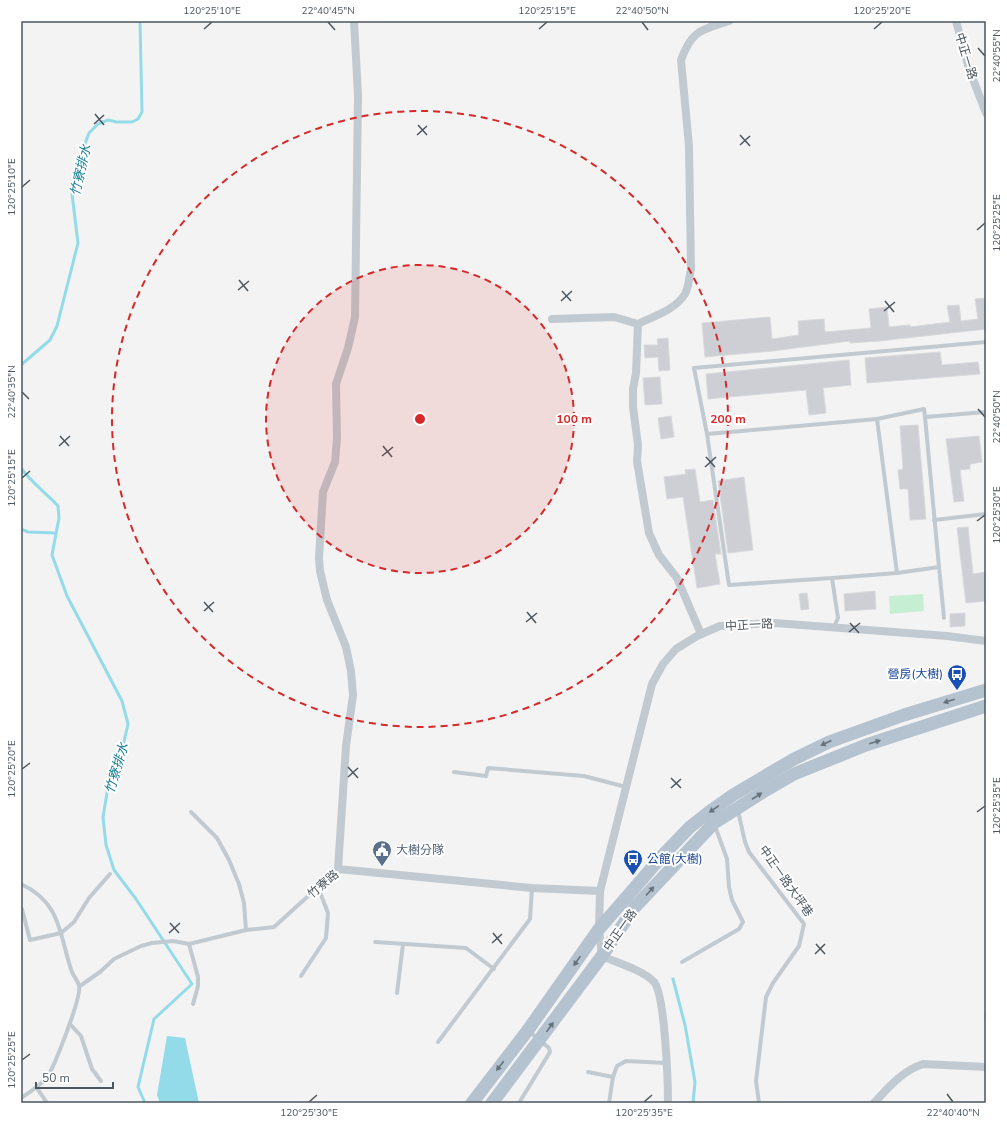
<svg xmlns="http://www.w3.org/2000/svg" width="1007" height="1124" viewBox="0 0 1007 1124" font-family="'Nunito Sans','Noto Sans TC',sans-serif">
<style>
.green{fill:#c5eed3}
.water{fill:#94dbe9}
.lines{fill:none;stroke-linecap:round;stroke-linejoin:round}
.stream{stroke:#94dbe9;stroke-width:3}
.building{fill:#cdcfd4;stroke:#d7d9dd}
.service{stroke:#c1cad0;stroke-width:4}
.minor{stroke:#c1cad0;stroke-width:8}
.primary{stroke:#b4c3cf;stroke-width:13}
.oneway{fill:#65717b}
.ticks{fill:none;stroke:#4b565f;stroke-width:1.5}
.ring{fill:none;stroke:#d62828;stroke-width:2;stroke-dasharray:7 5}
.labels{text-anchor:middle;stroke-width:4;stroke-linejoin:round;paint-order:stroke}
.street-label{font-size:12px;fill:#4b565f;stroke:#fff}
.transit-label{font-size:12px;fill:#164399;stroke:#fff;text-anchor:end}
.service-label{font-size:12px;fill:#4e5e75;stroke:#fff;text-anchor:start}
.water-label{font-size:13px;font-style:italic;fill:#147d92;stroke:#fff}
.centre{fill:#d62828;stroke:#fff;stroke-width:2}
.ring-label{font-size:12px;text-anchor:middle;font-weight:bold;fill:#d62828;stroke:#fff;stroke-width:4;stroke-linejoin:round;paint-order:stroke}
.neatline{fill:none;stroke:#4b565f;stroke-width:1.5}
.ticks-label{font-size:10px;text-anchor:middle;fill:#4b565f}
</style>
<rect width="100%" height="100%" fill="#f4f3f3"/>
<path class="green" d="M923,594L924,611L890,614L889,596Z"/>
<path class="water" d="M167,1036L185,1038L199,1103H160L157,1095Z"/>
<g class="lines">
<g class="stream">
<path d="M21,365L50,340L57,326L78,243L72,194L83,149L89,133L98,124L108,120L117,122H132L138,119L142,112L140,21"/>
<path d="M21,468C32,483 46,493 58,506L59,518L52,555L67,596L122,701L128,724L123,746L109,781L103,817L106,845L114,870L136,899L192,984L154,1019L138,1087L145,1103"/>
<path d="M21,529L28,532L55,533"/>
<path d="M673,979L685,1025L695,1082L693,1103"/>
</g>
</g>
<g class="building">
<path d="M986,298V329L880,341L850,343V341L773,351L705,357L702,323L770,317L772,339L799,335L798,321L824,319L825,332L871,328L869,309L887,307L889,327L910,325V327L950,322L947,306L959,305L961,321L978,319L975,299Z"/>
<path d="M668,338L670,370L659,371L658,357L645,358L644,345H658L657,339Z"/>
<path d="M940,352L942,365L978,362L980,374L867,383L865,358Z"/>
<path d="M849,360L851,385L823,388L826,413L809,415L806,390L708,399L706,374Z"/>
<path d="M660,377L662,404L645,405L643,378Z"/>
<path d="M671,416L674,437L661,439L658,418Z"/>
<path d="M918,425L926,519L910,520L908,489H900L898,470L903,469L900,426Z"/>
<path d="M979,436L982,462L970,464V469L960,470L964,501L954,502L946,439Z"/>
<path d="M695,469L700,502L713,500L721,554H715L720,584L697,588L683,497L667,499L664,477L686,474L685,470Z"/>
<path d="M744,477L753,550L728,553L718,481Z"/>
<path d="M968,527L973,574L986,572V601L966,603L957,528Z"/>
<path d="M875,591L876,609L845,611L844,594Z"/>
<path d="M807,593L809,609L801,610L799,594Z"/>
<path d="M965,613V626L950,627V614Z"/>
</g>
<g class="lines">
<g class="service">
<path d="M925,417L986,412"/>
<path d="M877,419L924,409L925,417L939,567L897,573"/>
<path d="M707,434L694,368L986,342"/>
<path d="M934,520L986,514"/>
<path d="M939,567L944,618"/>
<path d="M832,578L729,585L707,434L877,419L897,573L832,578L838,618L834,627"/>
<path d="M454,772L486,776L488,768L584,776L626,787"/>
<path d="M738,811L745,842L749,852L804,924L799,946L773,983L766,997L756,1081L759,1103"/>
<path d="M191,812L217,838L229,860L239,884L244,903L246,930"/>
<path d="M21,884C62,903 59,935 72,972C74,977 78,981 79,986C82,996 54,1068 47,1077C40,1086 30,1092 21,1098"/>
<path d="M22,909L30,940L61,933L74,922L89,898L110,874"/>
<path d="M375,942L466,948L494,969"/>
<path d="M189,944L198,977V986L193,1004"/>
<path d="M682,962L739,929L743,922L732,900L729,887L727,859L715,826"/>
<path d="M301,976L326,938L328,913L318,887"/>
<path d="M80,986L100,972L114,959L141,946L152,943L173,941L189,944L246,930L274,927L338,869"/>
<path d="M397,993L403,944"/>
<path d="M986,1016V1018"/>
<path d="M70,1024L81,1036L92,1069L101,1081"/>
<path d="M438,1042L530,919L532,888"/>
<path d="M588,1072L613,1077"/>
<path d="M37,1088L47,1103"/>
<path d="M519,1103L550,1052L549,1048L530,1032"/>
<path d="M609,1103L613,1077L617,1066L626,1061L666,1063"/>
</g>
<g class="minor">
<path d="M354,21L358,95L355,317L348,348L336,384L337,439L335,462L323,492L319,558L320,571L327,600L346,647L351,671L353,695L346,746L338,869L532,888L600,891L599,929L602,956C617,963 643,970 654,982C665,994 668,1083 668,1103"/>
<path d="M956,21L969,69L986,113"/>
<path d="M552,319L614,317L638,324C654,316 675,310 685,294C689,287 689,277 691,269L689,146L681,60C692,30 701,30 729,21"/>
<path d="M638,324L636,373L633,389V407L638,445L637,461L649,533L659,555L677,578L701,634"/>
<path d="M600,891L652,684L663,664L676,649L697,636L720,626L775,623L947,636L986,641"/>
<path d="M874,1103C889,1087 902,1071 923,1064L986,1067"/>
</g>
<g class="primary">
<path d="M472,1103L528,1030L599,929L663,855L690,827L709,812L733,795L794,759L829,742L904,715L986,690"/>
<path d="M492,1103L602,956L634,908L714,823L763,792L794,774L866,745L986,706"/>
</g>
</g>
<defs><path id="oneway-solid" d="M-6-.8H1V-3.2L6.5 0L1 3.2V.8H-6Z"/></defs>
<g class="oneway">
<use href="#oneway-solid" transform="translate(949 701) rotate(163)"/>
<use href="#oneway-solid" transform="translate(875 742) rotate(-17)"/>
<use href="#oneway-solid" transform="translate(826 743) rotate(155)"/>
<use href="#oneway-solid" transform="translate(757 796) rotate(-33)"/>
<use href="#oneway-solid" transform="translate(714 809) rotate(145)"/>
<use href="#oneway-solid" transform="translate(650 891) rotate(-48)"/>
<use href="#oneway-solid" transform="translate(577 961) rotate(125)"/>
<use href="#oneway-solid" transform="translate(550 1027) rotate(-54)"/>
<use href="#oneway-solid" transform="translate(500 1066) rotate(128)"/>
</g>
<path class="ticks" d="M328,22L335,30M642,22L648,30M204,29L212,22M539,29L547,22M874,29L882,22M978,48L985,56M95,114L104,125M94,124L104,115M418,125L427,135M417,135L427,126M740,135L750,146M740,145L750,136M22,187L30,180M977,230L985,223M239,280L248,291M238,290L249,281M562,291L571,301M561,301L572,291M885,301L894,312M884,311L895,302M22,392L29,399M978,409L985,417M60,436L69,446M59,446L70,436M383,446L392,457M382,456L393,447M706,457L715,467M705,467L716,457M22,478L30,471M977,521L985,515M204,602L213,612M204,611L214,602M527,612L536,623M526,622L537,613M850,623L859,633M849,632L860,623M348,767L358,778M22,769L30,763M348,777L358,768M671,778L681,788M671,788L681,779M977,812L985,806M170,923L179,933M169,933L180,923M493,933L502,944M492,943L502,934M816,944L825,954M815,954L825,944M22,1060L30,1054M947,1094L953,1102M309,1102L317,1095M644,1102L652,1095"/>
<circle cx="420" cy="419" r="154" fill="#d62828" fill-opacity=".12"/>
<g class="ring">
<circle cx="420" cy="419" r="154"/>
<circle cx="420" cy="419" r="308"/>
</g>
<defs>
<symbol id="bus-pin" viewBox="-11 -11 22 30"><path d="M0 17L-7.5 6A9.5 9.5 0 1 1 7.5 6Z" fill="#1a4fb4" stroke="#fff"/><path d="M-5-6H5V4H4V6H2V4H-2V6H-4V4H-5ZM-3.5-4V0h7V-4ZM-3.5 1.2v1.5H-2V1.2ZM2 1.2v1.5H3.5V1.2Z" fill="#fff"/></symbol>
<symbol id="civic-pin" viewBox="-11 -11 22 30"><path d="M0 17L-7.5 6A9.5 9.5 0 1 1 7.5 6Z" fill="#5c6f8a" stroke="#fff"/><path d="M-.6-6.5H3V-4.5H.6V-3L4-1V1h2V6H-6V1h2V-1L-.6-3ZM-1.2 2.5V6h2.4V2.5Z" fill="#fff"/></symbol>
</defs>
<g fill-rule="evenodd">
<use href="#bus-pin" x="946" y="663" width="22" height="30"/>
<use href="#civic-pin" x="371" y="839" width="22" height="30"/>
<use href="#bus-pin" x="622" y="848" width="22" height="30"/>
</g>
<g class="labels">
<g class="street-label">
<text transform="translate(966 56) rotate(73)" y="4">中正一路</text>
<text transform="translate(749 625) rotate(-3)" y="4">中正一路</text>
<text transform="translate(786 881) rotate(55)" y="4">中正一路大坪巷</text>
<text transform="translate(323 884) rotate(-40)" y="4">竹寮路</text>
<text transform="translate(620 930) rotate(-55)" y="4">中正一路</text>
</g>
<g class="transit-label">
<text x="943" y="678">營房(大樹)</text>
<text x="647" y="863" text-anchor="start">公館(大樹)</text>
</g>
<g class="service-label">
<text x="396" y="854">大樹分隊</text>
</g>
<g class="water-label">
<text transform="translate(80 170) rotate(-77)" y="5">竹寮排水</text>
<text transform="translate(116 768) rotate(-73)" y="5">竹寮排水</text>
</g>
</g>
<circle cx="420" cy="419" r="6" class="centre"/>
<g class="ring-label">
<text x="574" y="423">100 m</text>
<text x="728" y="423">200 m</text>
</g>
<rect width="1007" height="1124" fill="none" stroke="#ffffff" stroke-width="44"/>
<path d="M36 1082v6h77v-6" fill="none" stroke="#4b565f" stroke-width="2"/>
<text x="42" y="1082" font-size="12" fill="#4b565f" stroke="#ffffff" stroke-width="3" paint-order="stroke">50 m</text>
<rect x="22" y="22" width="963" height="1080" class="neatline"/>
<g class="ticks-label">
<text x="212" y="14">120°25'10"E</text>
<text x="328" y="14">22°40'45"N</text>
<text x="547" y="14">120°25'15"E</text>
<text x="642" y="14">22°40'50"N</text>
<text x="882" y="14">120°25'20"E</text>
<text transform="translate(996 56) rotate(-90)" y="4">22°40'55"N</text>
<text transform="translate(11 187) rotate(-90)" y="4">120°25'10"E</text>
<text transform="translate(996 223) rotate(-90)" y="4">120°25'25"E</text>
<text transform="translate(11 392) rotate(-90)" y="4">22°40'35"N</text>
<text transform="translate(996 417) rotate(-90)" y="4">22°40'50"N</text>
<text transform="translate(11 478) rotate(-90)" y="4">120°25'15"E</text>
<text transform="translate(996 515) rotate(-90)" y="4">120°25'30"E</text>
<text transform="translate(11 769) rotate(-90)" y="4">120°25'20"E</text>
<text transform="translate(996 806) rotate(-90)" y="4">120°25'35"E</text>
<text transform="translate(11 1060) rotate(-90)" y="4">120°25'25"E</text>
<text x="309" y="1116">120°25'30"E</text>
<text x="644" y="1116">120°25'35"E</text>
<text x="953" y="1116">22°40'40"N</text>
</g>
</svg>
